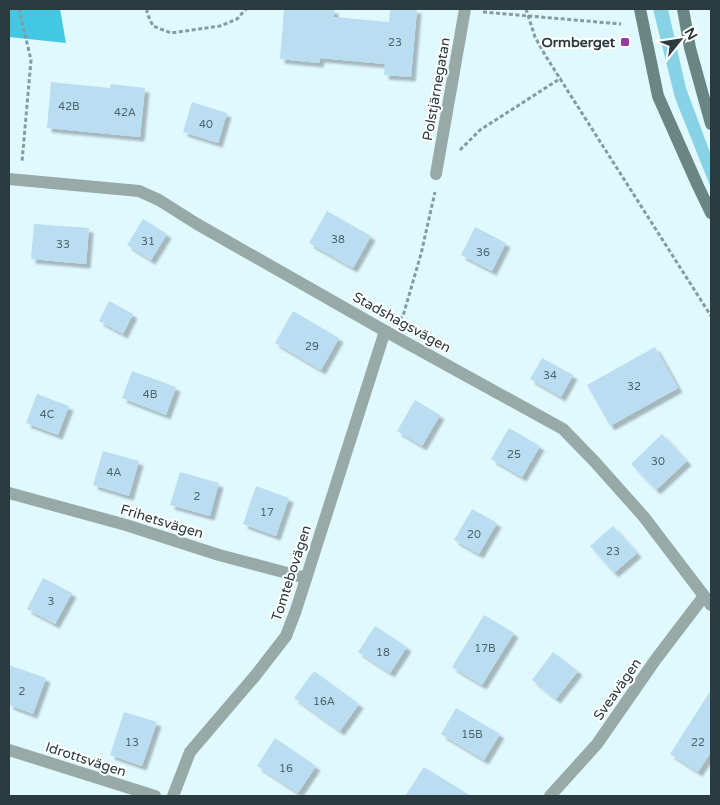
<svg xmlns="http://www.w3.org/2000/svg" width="720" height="805" viewBox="0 0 720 805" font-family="'Varela Round',sans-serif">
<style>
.green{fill:#87d3e5}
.forest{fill:#42c8e2}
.building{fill:#bbddf2;filter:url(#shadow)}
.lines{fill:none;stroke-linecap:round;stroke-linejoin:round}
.path{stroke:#869ba0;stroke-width:3;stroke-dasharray:4 2.5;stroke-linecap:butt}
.minor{stroke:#97aaa8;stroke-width:12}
.secondary{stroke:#6a8684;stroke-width:12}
.poi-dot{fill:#963ba6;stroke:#fff;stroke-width:2}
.labels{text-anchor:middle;stroke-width:4;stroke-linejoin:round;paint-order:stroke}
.number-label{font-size:11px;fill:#4e646c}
.poi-label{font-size:14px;font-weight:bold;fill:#2a3b3f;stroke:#fff;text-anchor:end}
.street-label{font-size:14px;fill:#2a3b3f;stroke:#fff}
</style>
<defs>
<filter id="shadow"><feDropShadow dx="4.5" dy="4.5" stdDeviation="1" flood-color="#0004"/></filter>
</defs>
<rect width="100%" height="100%" fill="#e0f9ff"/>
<path class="green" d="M653,9H668L686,88L711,155V188L675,98Z"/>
<path class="forest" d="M9,9H60L66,43L9,37Z"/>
<g class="building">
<path d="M284,9H334V17L389,22L390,9H417L411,77L384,75L385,64L320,58L319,63L280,59Z"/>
<path d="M51,82L110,88L111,84L145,88L140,137L47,128Z"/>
<path d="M192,102L227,113L218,143L183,132Z"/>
<path d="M327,211L371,236L353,268L309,243Z"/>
<path d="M143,219L167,234L151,260L127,245Z"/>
<path d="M34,224L89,228L86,264L31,259Z"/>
<path d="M475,227L506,243L492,271L461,255Z"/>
<path d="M109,301L133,314L123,334L99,321Z"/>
<path d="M293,311L339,338L321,370L275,343Z"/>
<path d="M655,347L678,388L610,426L587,385Z"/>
<path d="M542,358L573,375L561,397L530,379Z"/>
<path d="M132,371L176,387L166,415L122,398Z"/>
<path d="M37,394L69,406L58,435L26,423Z"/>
<path d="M415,400L440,415L422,446L397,431Z"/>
<path d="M509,428L540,446L522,477L491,459Z"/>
<path d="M662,434L687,461L656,490L631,464Z"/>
<path d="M103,451L139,461L129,496L93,485Z"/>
<path d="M180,472L219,483L210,516L170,505Z"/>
<path d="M256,486L289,498L276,536L243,524Z"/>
<path d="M472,509L497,523L479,554L454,540Z"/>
<path d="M613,526L637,553L614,573L590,546Z"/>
<path d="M43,578L72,593L55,624L27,609Z"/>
<path d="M484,615L514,633L482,685L452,667Z"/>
<path d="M375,626L407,647L390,673L358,652Z"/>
<path d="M553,652L578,671L556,699L532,680Z"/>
<path d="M9,665L46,678L33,714L9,705Z"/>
<path d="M314,671L359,704L340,731L294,698Z"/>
<path d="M711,690V752L698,772L670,754Z"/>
<path d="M456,708L500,734L484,760L441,734Z"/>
<path d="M124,712L157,722L142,766L110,755Z"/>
<path d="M275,738L316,766L298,793L257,766Z"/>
<path d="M424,767L471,796H405Z"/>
</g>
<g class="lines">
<g class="path">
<path d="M19,9L31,60L22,162"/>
<path d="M147,9V13L153,26L171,33L220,26L237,19L246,9"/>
<path d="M526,9L535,37L545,55L711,316"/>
<path d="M483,12L621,24"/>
<path d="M460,150L480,130L561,78"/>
<path d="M399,319L403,316L421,254L435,192"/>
</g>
<g class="minor">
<path d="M436,174L465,9"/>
<path d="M9,179L139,191L159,200L197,224L385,331L563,429L595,462L644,517L711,605"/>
<path d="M9,493L126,525L219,555L306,578"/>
<path d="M9,750L155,796"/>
<path d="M173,796L190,752L255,676L286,636L296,610L385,331"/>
<path d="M550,796L597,744L656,659L704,596"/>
</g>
<g class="secondary">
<path d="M640,9L658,96L698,186L711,213"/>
<path d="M683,9L690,48L711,124"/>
</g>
</g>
<rect class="poi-dot" x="620" y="37" width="10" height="10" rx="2.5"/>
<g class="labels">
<g class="number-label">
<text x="395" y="46">23</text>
<text x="69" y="110">42B</text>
<text x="125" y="116">42A</text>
<text x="206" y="128">40</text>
<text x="338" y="243">38</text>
<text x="148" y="245">31</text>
<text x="63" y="248">33</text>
<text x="483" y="256">36</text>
<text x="312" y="350">29</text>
<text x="550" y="379">34</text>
<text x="634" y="390">32</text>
<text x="150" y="398">4B</text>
<text x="47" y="418">4C</text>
<text x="514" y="458">25</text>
<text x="658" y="465">30</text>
<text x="114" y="476">4A</text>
<text x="197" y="500">2</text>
<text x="267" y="516">17</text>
<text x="474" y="538">20</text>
<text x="613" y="555">23</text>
<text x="51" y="605">3</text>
<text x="485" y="652">17B</text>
<text x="383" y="656">18</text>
<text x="22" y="695">2</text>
<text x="324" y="705">16A</text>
<text x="472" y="738">15B</text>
<text x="132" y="746">13</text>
<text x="698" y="746">22</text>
<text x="286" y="772">16</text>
</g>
<g class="poi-label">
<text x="615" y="47">Ormberget</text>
</g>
<g class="street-label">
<text transform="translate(436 89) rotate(-80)" y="5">Polstjärnegatan</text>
<text transform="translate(402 322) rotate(29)" y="5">Stadshagsvägen</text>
<text transform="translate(162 521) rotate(17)" y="5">Frihetsvägen</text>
<text transform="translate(291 573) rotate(-72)" y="5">Tomtebovägen</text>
<text transform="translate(617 689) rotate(-55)" y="5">Sveavägen</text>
<text transform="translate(86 759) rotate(18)" y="5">Idrottsvägen</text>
</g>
</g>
<rect width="720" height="805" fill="none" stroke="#2a3b3f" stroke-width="20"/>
<g transform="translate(680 40) rotate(60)" stroke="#ffffff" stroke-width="4" paint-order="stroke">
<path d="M0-4L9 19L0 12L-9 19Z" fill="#2a3b3f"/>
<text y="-8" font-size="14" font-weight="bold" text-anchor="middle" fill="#2a3b3f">N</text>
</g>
</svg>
